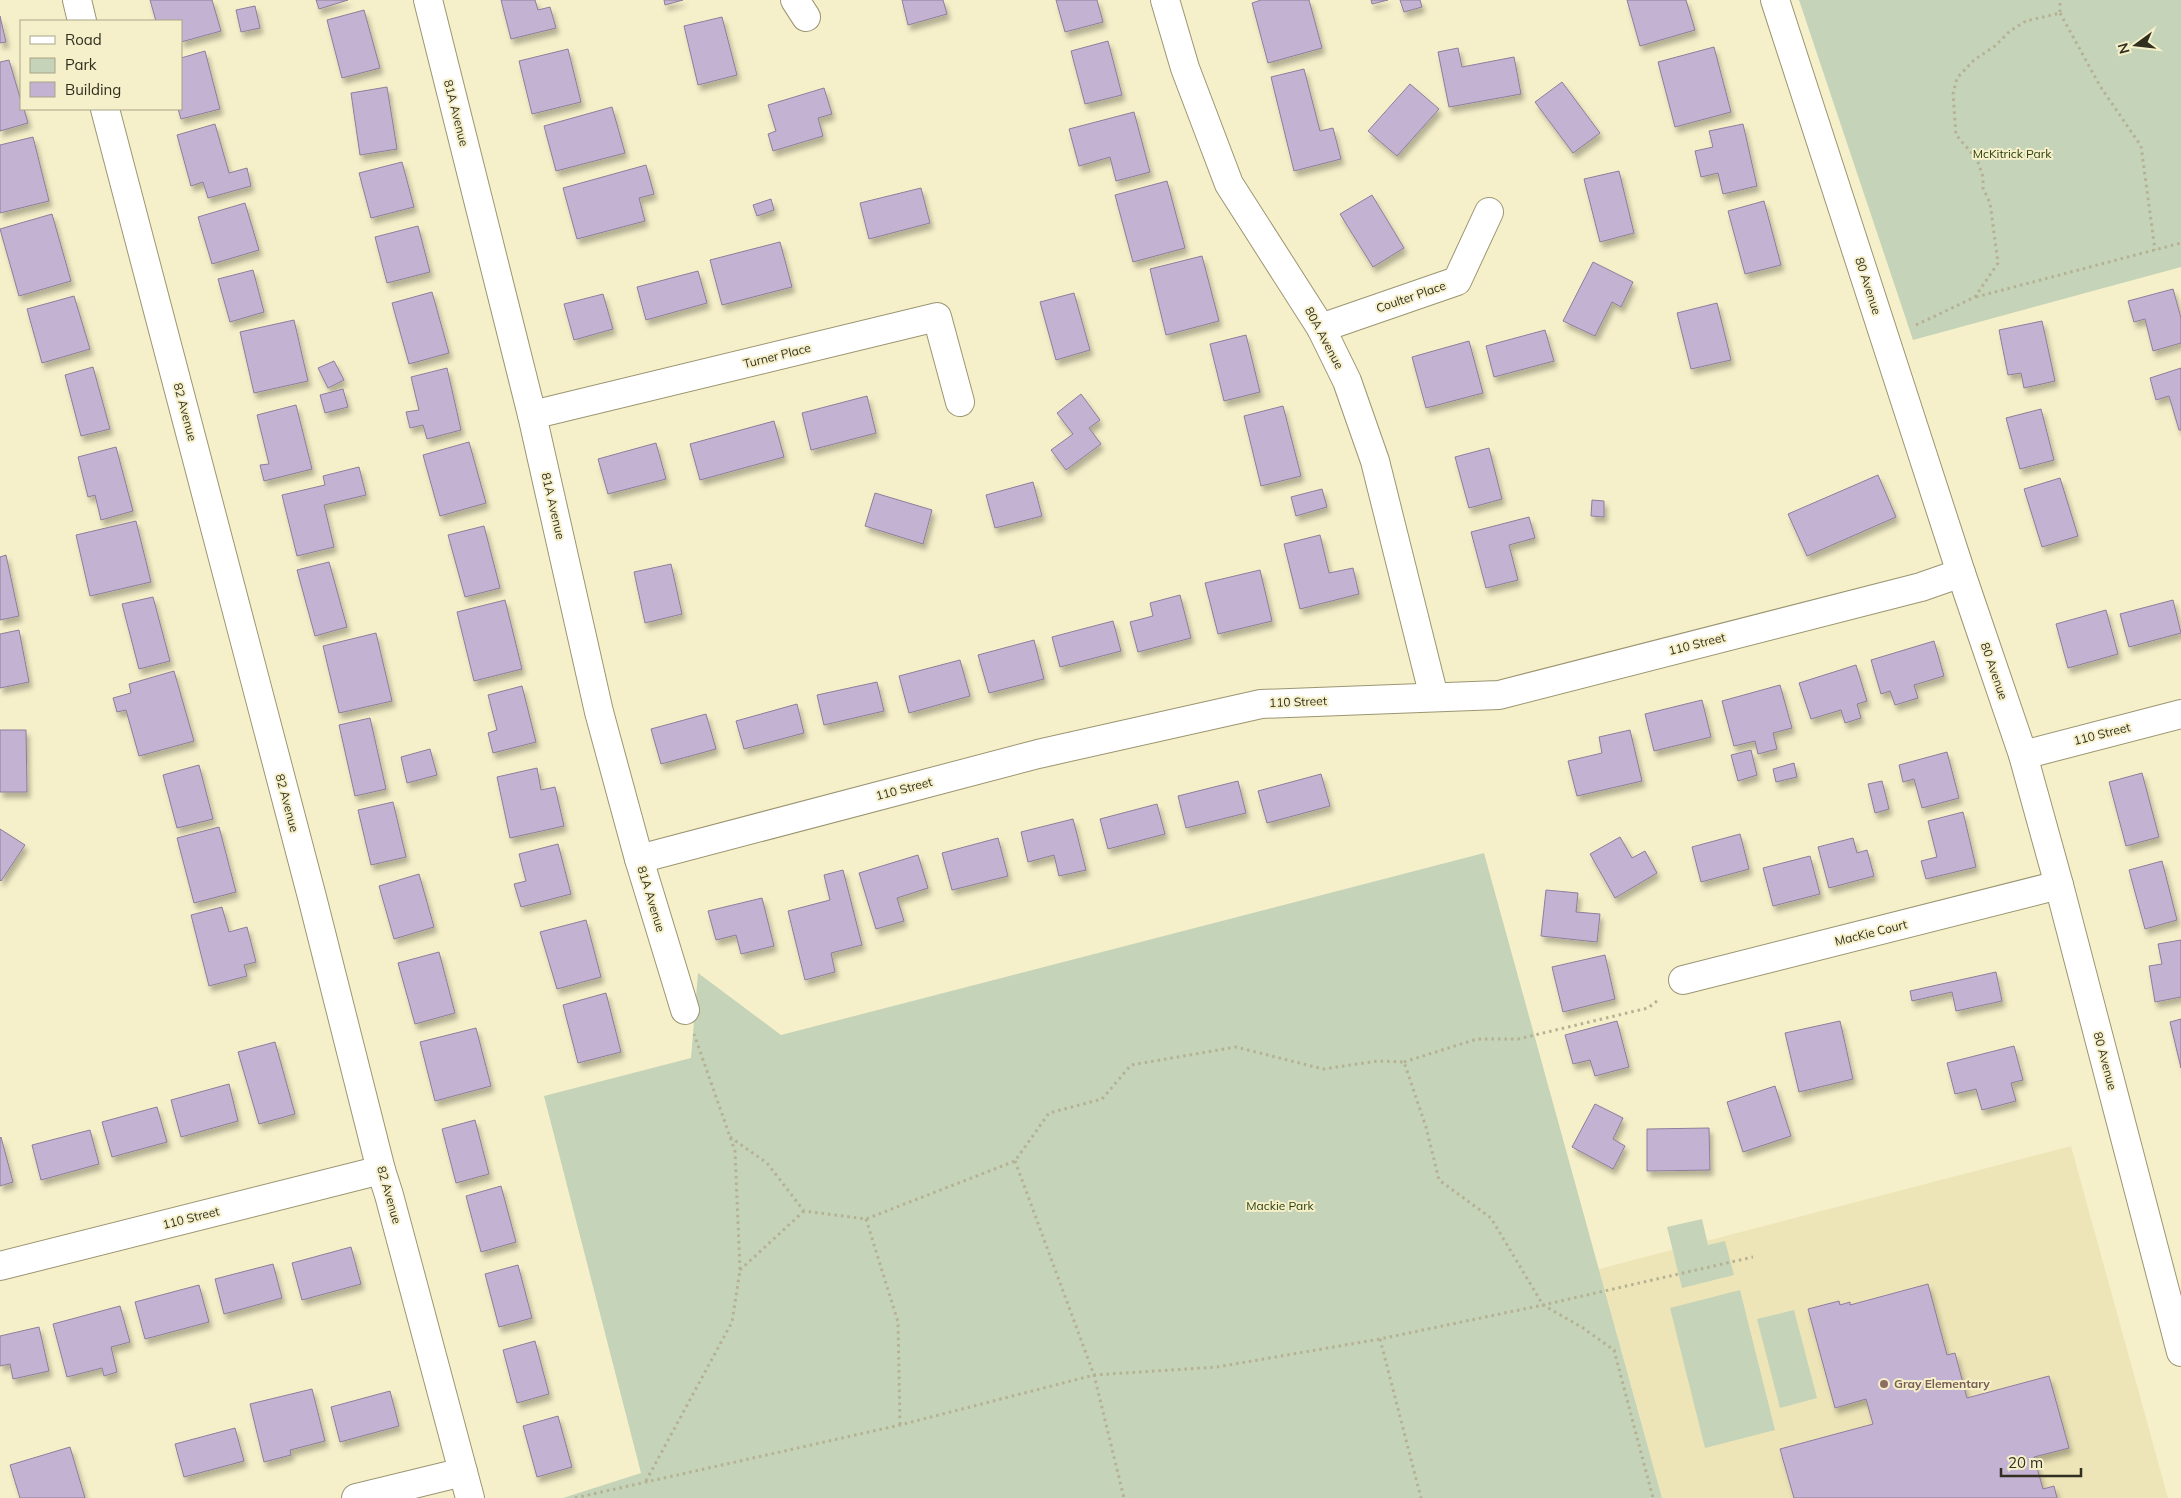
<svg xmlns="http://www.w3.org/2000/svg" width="2181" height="1498" viewBox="0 0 2181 1498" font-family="Mulish,sans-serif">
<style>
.built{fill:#ede5b8}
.green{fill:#c5d3b8}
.building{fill:#c4b2d2;stroke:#8e7d9b;filter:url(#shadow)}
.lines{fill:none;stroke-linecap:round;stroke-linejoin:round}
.minor-casing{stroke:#9b9572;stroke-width:30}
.path{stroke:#b5b192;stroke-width:3;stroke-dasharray:2.5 4;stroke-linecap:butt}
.minor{stroke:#fff;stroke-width:28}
.education-dot{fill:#8d6e63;stroke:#f6f0ca;stroke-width:2}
.labels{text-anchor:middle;stroke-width:4;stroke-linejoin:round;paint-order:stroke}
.street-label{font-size:12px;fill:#312f20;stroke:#f6f0ca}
.park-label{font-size:12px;fill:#2a3e0a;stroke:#f6f0ca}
.education-label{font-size:12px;font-weight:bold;fill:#785e54;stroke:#f6f0ca;text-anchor:start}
</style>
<defs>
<filter id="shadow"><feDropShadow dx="3" dy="5.5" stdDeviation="2.5" flood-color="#0004"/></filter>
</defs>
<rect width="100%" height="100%" fill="#f6f0ca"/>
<path class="built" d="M2071,1146L2168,1498H1662L1599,1269Z"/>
<g class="green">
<path d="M1799,0H2181V267L1913,340Z"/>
<path d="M1484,853L1662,1498H563L641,1473L544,1096L691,1058L698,973L781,1035Z"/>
<path d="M1702,1219L1708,1245L1725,1241L1734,1275L1682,1288L1667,1227Z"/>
<path d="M1740,1290L1775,1430L1705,1448L1670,1308Z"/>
<path d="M1794,1310L1817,1398L1780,1408L1757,1319Z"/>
</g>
<g class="building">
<path d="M150,0H212L221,31L181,42V21H156Z"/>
<path d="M316,0H348L319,9Z"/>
<path d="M501,0H535L538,10L550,7L556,28L511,39Z"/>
<path d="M664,0H683L665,5Z"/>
<path d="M902,0H943L947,14L908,25Z"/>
<path d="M1056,0H1097L1103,22L1065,32Z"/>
<path d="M1261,0H1309L1322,48L1268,63L1252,3Z"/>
<path d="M1371,0H1388L1372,4Z"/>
<path d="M1400,0H1420L1422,7L1404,12Z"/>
<path d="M1627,0H1686L1695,30L1640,46Z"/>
<path d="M255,6L260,28L241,32L236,10Z"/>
<path d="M364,10L380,68L342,78L327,20Z"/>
<path d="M0,16L6,42L0,43Z"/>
<path d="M722,17L737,75L698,85L684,26Z"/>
<path d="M1108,41L1122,95L1085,104L1071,51Z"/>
<path d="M1714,47L1731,112L1675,127L1658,62Z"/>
<path d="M1458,48L1462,67L1514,57L1521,94L1449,107L1438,52Z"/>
<path d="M568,49L581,102L532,114L519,61Z"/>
<path d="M205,51L220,109L181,119L178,109H181V58Z"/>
<path d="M9,60L21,101V109H24L28,123L0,131V62Z"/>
<path d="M1304,69L1320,131L1333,128L1341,159L1294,171L1271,77Z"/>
<path d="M1562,82L1600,133L1573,153L1535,102Z"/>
<path d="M1410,84L1439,109L1397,156L1368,131Z"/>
<path d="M387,87L397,149L360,155L351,93Z"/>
<path d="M824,88L832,114L818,118L823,136L773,151L768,134L776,131L768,105Z"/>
<path d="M612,107L625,153L556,171L544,126Z"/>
<path d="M1134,112L1150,172L1116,181L1110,157L1079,166L1069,129Z"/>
<path d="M215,124L229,173L247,168L251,186L208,198L203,182L191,186L177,135Z"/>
<path d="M1743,124L1757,186L1723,194L1718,173L1701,177L1695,151L1713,147L1709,131Z"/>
<path d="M33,137L49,201L0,213V145Z"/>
<path d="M402,162L414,207L371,218L359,173Z"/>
<path d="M646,165L654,194L639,198L645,221L577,239L563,188Z"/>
<path d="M1619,171L1634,233L1600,242L1584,179Z"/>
<path d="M1167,181L1185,248L1133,262L1115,195Z"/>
<path d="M921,188L930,223L869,239L860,203Z"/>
<path d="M1372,195L1404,248L1373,267L1340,214Z"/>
<path d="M771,199L774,210L757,216L753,205Z"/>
<path d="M1764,201L1781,265L1745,274L1728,211Z"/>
<path d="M245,203L259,250L212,264L198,217Z"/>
<path d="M52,214L71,281L19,296L0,229Z"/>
<path d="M418,226L430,272L387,283L375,237Z"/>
<path d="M780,242L792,287L722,305L710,260Z"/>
<path d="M1202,256L1219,321L1166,335L1150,269Z"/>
<path d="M1593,262L1633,282L1621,307L1612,302L1595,336L1563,321Z"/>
<path d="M253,270L264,312L230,322L218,279Z"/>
<path d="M698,271L707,303L646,320L637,287Z"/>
<path d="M2173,289L2181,318V343L2153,351L2145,319L2134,322L2128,301Z"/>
<path d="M432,292L449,353L409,364L392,303Z"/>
<path d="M1074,293L1090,350L1056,360L1040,302Z"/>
<path d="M603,294L613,329L574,340L564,304Z"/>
<path d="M74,296L90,349L42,363L27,309Z"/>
<path d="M1717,303L1731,360L1691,369L1677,313Z"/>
<path d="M294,320L308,381L254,393L240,332Z"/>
<path d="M2042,321L2055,381L2024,388L2021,373L2008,375L1999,330Z"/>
<path d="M1545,330L1554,361L1494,377L1486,346Z"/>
<path d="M1246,335L1260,392L1224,401L1210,344Z"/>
<path d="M1469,341L1483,393L1426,408L1412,357Z"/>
<path d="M334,361L344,380L328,388L318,368Z"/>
<path d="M93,367L110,429L81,436L65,375Z"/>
<path d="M447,368L461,430L427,439L423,425L410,428L406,412L419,410L411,377Z"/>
<path d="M2181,368V430H2179L2169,396L2156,400L2150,378Z"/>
<path d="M343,389L348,407L325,413L320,395Z"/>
<path d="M1081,394L1100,420L1089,428L1101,444L1066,470L1051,450L1073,434L1057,413Z"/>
<path d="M867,396L876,433L811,450L802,413Z"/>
<path d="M296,405L312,469L264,481L260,465L269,464L257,415Z"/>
<path d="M1283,406L1301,476L1261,486L1244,416Z"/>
<path d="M2041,409L2054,460L2020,469L2006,418Z"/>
<path d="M774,421L784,457L700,480L690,444Z"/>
<path d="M469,442L486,503L440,516L423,455Z"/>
<path d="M656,443L666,479L608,494L598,459Z"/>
<path d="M116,447L133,511L101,520L95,495L88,497L78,457Z"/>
<path d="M1489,448L1502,499L1469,508L1455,457Z"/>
<path d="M359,467L366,495L324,505L334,547L297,556L282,495L325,485L323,476Z"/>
<path d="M1878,475L1896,517L1807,556L1788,514Z"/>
<path d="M2060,478L2078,536L2042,547L2024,489Z"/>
<path d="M1033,482L1042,516L995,528L986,495Z"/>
<path d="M1322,489L1327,507L1296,516L1291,497Z"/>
<path d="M875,493L932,510L923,544L865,526Z"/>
<path d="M1592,500L1604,501V517L1591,516Z"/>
<path d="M1529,517L1535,538L1509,545L1518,580L1486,588L1471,532Z"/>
<path d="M136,521L151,582L90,596L76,535Z"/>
<path d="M484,526L500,588L465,597L448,535Z"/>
<path d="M1320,535L1329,573L1353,568L1359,594L1300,609L1284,544Z"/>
<path d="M6,555L19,616L0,620V557Z"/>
<path d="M329,562L347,627L315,636L297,570Z"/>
<path d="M671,564L682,614L645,623L634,572Z"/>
<path d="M1260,570L1272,621L1218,634L1205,583Z"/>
<path d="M1180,595L1191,638L1138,652L1130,622L1153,616L1150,603Z"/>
<path d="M153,597L170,661L139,669L122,604Z"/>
<path d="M505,600L522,669L474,681L457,612Z"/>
<path d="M2173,600L2181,633L2129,647L2120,614Z"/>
<path d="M2106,610L2118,654L2068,668L2056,624Z"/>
<path d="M1113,621L1121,651L1060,667L1052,637Z"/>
<path d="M19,630L29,682L0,688V634Z"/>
<path d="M376,633L392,701L339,713L323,646Z"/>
<path d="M1034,640L1044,679L989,693L978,655Z"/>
<path d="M1934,641L1944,676L1914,685L1918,698L1895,705L1890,691L1881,694L1871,660Z"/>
<path d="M960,660L970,696L909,713L899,676Z"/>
<path d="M1856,665L1867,701L1857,704L1861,718L1845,723L1841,710L1811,719L1799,683Z"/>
<path d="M174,671L194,741L139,756L126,710L117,712L113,698L131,693L129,684Z"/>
<path d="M877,682L884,711L824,725L817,695Z"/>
<path d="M1780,685L1792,728L1773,733L1777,749L1758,754L1755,741L1734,746L1722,701Z"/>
<path d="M522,686L536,742L493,753L488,733L497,730L488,695Z"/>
<path d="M1702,700L1711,737L1654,751L1645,714Z"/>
<path d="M797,704L804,733L744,749L736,721Z"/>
<path d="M706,714L716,749L661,764L651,729Z"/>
<path d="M370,718L386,789L355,796L339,725Z"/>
<path d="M0,730H26L27,792H0Z"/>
<path d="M1630,730L1642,781L1577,796L1568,761L1602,753L1599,737Z"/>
<path d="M430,749L437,775L407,783L401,757Z"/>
<path d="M1751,750L1757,775L1738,781L1731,755Z"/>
<path d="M1947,752L1959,798L1922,808L1914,779L1903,782L1899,765Z"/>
<path d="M1794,763L1797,777L1776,782L1773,769Z"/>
<path d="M199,765L213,819L177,828L163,775Z"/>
<path d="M537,768L541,790L555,787L564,826L510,838L497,777Z"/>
<path d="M2142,773L2159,837L2126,846L2109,782Z"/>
<path d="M1321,774L1330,806L1267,823L1258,791Z"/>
<path d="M1238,781L1246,813L1186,828L1178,796Z"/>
<path d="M1882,781L1889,809L1875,813L1868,784Z"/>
<path d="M393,802L406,857L371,865L358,810Z"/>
<path d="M1157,804L1165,834L1108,849L1100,819Z"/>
<path d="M1963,812L1976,867L1926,879L1921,861L1937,857L1928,821Z"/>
<path d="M1073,819L1086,870L1059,876L1054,855L1028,862L1021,832Z"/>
<path d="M219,827L236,892L194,903L177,838Z"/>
<path d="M0,829L25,845L1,881L0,880Z"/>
<path d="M1740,834L1749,869L1701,882L1692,847Z"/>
<path d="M1620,837L1632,858L1645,851L1657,873L1615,898L1590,854Z"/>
<path d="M998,838L1008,876L952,890L942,853Z"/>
<path d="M1853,838L1857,853L1867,850L1874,876L1829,888L1818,847Z"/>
<path d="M558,844L571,894L521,907L514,884L526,881L519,854Z"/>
<path d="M918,855L928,888L897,898L904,921L876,929L859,873Z"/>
<path d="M1810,856L1820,894L1773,906L1763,868Z"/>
<path d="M2162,861L2177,920L2145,929L2129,870Z"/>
<path d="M843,870L862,945L831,953L835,972L805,980L788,911L830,900L824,875Z"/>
<path d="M419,874L434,927L394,939L379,886Z"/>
<path d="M1546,890L1578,893L1576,912L1600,914L1597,942L1541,936Z"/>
<path d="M762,898L774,946L741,954L736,935L716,940L708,911Z"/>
<path d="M222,907L229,932L247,927L256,962L244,965L247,976L209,986L191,915Z"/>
<path d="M586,920L601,977L557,989L540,932Z"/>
<path d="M2181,940V997L2155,1002L2149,966L2162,964L2158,944Z"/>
<path d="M439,952L455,1013L415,1024L398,963Z"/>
<path d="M1605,955L1615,999L1563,1012L1552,967Z"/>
<path d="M1996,972L2002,1001L1956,1011L1952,992L1912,1001L1910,991Z"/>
<path d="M606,993L621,1052L578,1063L563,1005Z"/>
<path d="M2181,1019V1068L2170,1022Z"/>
<path d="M1617,1021L1629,1067L1595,1076L1590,1060L1573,1064L1565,1035Z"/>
<path d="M1840,1021L1853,1079L1799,1092L1785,1033Z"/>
<path d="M476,1028L491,1086L435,1101L420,1042Z"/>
<path d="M275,1042L295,1114L259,1124L238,1052Z"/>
<path d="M2014,1046L2023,1080L2011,1083L2016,1101L1982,1110L1976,1089L1955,1094L1947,1063Z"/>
<path d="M229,1084L238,1121L181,1137L171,1100Z"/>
<path d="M1775,1086L1791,1136L1743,1152L1727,1102Z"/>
<path d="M1595,1104L1623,1118L1613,1139L1625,1146L1613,1169L1572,1147Z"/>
<path d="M157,1107L167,1142L112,1157L102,1122Z"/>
<path d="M475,1120L489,1174L456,1183L442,1129Z"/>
<path d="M1709,1128L1710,1170L1647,1171V1129Z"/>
<path d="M90,1130L99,1164L41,1180L32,1145Z"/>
<path d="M1,1137L13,1182L0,1186V1138Z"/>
<path d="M501,1186L516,1242L481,1252L466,1196Z"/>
<path d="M351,1247L361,1284L302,1300L292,1263Z"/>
<path d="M273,1264L282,1298L224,1314L215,1279Z"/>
<path d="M518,1265L532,1318L499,1327L485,1274Z"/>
<path d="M1928,1284L1947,1355L1955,1353L1967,1398L2049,1376L2069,1448L2034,1457L2043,1489L2054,1486L2057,1498H1794L1780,1449L1873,1424L1866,1399L1835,1408L1808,1309L1839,1301L1840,1305L1850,1302V1305Z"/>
<path d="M199,1285L209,1322L145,1339L135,1302Z"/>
<path d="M120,1306L130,1342L111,1347L117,1372L104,1376L102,1368L67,1377L53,1324Z"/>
<path d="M39,1327L49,1371L13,1379L10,1364L0,1366V1336Z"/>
<path d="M535,1341L549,1394L517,1403L503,1350Z"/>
<path d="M312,1389L325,1441L290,1450L291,1455L264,1462L250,1404Z"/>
<path d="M390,1391L399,1426L340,1442L331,1407Z"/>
<path d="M558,1416L572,1467L537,1477L523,1426Z"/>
<path d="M235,1428L244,1461L184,1477L175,1444Z"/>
<path d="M70,1447L85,1498H20L10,1465Z"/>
</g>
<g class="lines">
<defs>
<g id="minor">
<path d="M77,0L82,21"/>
<path d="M428,0L532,415L599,712L639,859L685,1010"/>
<path d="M795,0L806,17"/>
<path d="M1165,0L1185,68L1229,184L1321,328L1347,381L1375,461L1434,697"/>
<path d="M1775,0L1961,573L2023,755L2059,885L2181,1352"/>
<path d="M105,109L312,897L381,1170L389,1195L470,1498"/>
<path d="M1321,328L1457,281L1489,212"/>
<path d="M532,415L937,317L960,402"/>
<path d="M2023,755L2181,714"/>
<path d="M639,859L1038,754L1261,704L1499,695L1921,587L1961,573"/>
<path d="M1683,980L2059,885"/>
<path d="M0,1266L381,1170"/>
<path d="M356,1498L463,1472"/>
</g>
</defs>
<use href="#minor" class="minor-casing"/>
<g class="path">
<path d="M2060,13L2100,86L2141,146L2155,250"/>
<path d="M1976,297L2181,243"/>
<path d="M1916,325L1975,297L1998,263L1990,203L1983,188V177L1977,159L1956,135L1953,94L1957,78L1974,60L1995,46L2010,31L2026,21L2060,13V0"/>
<path d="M1404,1062L1477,1039H1518L1648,1008L1657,1001"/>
<path d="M730,1137L767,1163L804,1211L866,1219L1015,1161L1049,1113L1102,1099L1131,1065L1236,1047L1323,1069L1378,1061L1404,1062L1426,1127L1439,1180L1491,1218L1543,1305L1583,1328L1614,1350L1653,1498"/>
<path d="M1015,1161L1094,1375L1124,1498"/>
<path d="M866,1219L898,1322L900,1425"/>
<path d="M740,1270L804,1211"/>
<path d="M1380,1339L1421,1498"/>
<path d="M646,1481L732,1322L740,1270L735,1151L694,1034"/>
<path d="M575,1498L900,1425L1094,1375L1217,1367L1380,1339L1543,1305L1753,1257"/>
</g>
<use href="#minor" class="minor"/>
</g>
<circle class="education-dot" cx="1884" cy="1384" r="5"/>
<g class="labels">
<g class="street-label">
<text transform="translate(456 113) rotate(76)" y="4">81A Avenue</text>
<text transform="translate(1868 286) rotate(72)" y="4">80 Avenue</text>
<text transform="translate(1411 297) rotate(-19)" y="4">Coulter Place</text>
<text transform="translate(1324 338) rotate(62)" y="4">80A Avenue</text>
<text transform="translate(777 356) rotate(-14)" y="4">Turner Place</text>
<text transform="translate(185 412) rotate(75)" y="4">82 Avenue</text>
<text transform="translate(553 506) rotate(77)" y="4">81A Avenue</text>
<text transform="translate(1697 644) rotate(-14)" y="4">110 Street</text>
<text transform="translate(1994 671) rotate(71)" y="4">80 Avenue</text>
<text transform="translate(1298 702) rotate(-2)" y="4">110 Street</text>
<text transform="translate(2102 734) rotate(-14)" y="4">110 Street</text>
<text transform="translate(904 789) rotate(-15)" y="4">110 Street</text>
<text transform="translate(287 803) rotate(75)" y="4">82 Avenue</text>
<text transform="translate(651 899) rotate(73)" y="4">81A Avenue</text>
<text transform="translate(1871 933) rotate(-14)" y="4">MacKie Court</text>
<text transform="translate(2105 1061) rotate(75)" y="4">80 Avenue</text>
<text transform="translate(389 1195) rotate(74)" y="4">82 Avenue</text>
<text transform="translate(191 1218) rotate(-14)" y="4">110 Street</text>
</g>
<g class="park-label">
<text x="2012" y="158">McKitrick Park</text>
<text x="1280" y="1210">Mackie Park</text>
</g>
<g class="education-label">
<text x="1894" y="1388">Gray Elementary</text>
</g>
</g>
<rect x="20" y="20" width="162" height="90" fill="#f6f0ca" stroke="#a7a386"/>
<rect x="30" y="36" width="25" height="8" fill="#ffffff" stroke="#a7a386"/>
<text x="65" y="45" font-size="15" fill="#312f20">Road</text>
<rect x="30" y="58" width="25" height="15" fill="#c5d3b8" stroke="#a7a386"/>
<text x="65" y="70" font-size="15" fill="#312f20">Park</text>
<rect x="30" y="82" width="25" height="15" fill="#c4b2d2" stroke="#a7a386"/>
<text x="65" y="95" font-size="15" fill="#312f20">Building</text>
<g transform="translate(2136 45) rotate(255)" stroke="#f6f0ca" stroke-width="4" paint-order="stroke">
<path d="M0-4L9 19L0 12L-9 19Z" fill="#312f20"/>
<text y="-8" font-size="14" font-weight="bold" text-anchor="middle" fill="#312f20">N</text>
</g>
<path d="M2001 1468v8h80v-8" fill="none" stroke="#312f20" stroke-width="2.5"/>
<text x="2008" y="1468" font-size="15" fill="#312f20" stroke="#f6f0ca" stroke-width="4" paint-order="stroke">20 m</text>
</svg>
